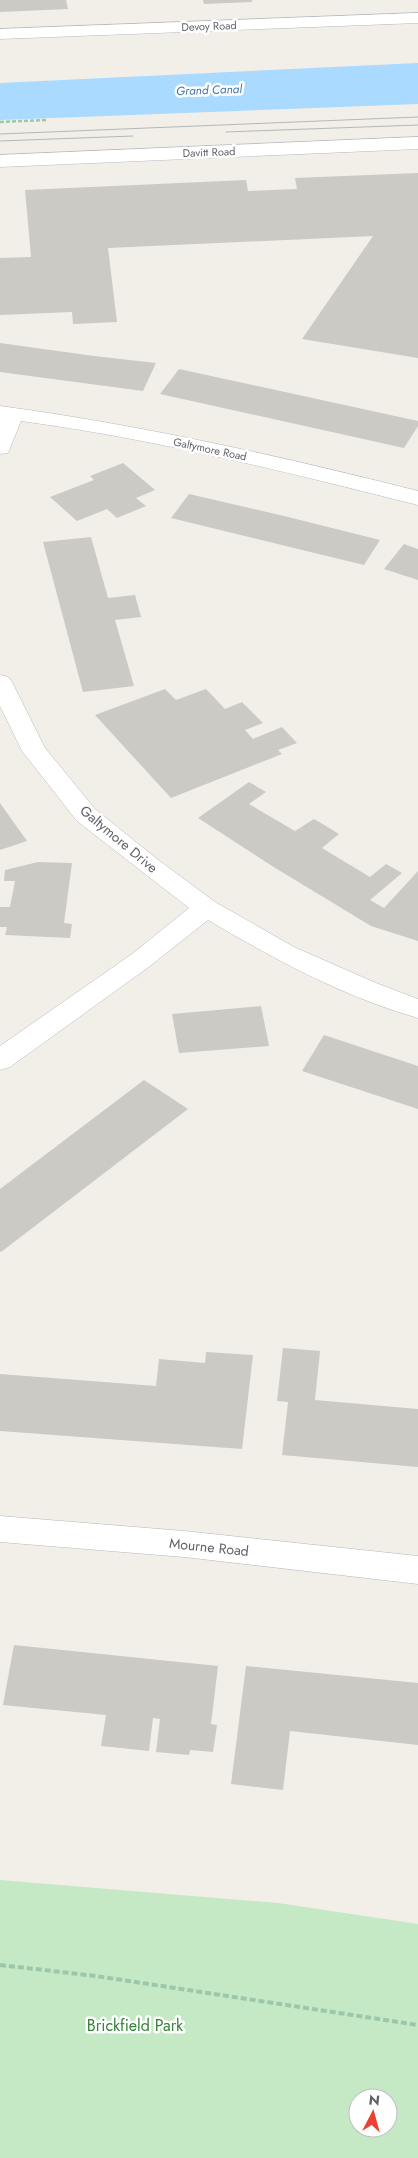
<svg xmlns="http://www.w3.org/2000/svg" width="418" height="2158" viewBox="0 0 418 2158" font-family="Jost,sans-serif">
<style>
.green{fill:#c5e8c5;fill-rule:evenodd}
.water{fill:#aadaff}
.building{fill:#cccac5}
.lines{fill:none;stroke-linecap:round;stroke-linejoin:round}
.minor-casing{stroke:#b5b8bc;stroke-width:1}
.secondary-casing{stroke:#b6babf;stroke-width:1}
.path-far1{stroke:#9cc7a9;stroke-width:2.5;stroke-dasharray:4 2;stroke-linecap:butt}
.path{stroke:#9cc7a9;stroke-width:4;stroke-dasharray:6 3;stroke-linecap:butt}
.minor{fill:#fff;fill-rule:evenodd}
.secondary{fill:#fff;fill-rule:evenodd}
.tram{stroke:#b6b7b8;stroke-width:1}
.labels{text-anchor:middle;stroke-width:5;stroke-linejoin:round;paint-order:stroke}
.far-street-label{font-size:11px;fill:#5f6368;stroke:#fff}
.far-water-label{font-size:12px;font-style:italic;fill:#4174aa;stroke:#fff}
.street-label{font-size:14px;fill:#5f6368;stroke:#fff}
.near-park-label{font-size:16px;fill:#348238;stroke:#fff}
</style>
<rect width="100%" height="100%" fill="#f1efe8"/>
<path class="green" d="M0,1880L278,1903L418,1924V2158H0ZM358,2098H388V2128H358Z"/>
<path class="water" d="M418,63V104L0,120V83Z"/>
<g class="building">
<path d="M0,0H66L68,9L0,12Z"/>
<path d="M203,0H252V2L204,4Z"/>
<path d="M418,173V358L302,339L373,236L108,248L117,322L73,324L72,312L0,315V258L31,257L25,190L246,180L248,191L297,189L295,178Z"/>
<path d="M0,343L94,356L156,363L143,391L0,372Z"/>
<path d="M179,369L418,421V426L404,448L160,394Z"/>
<path d="M123,463L155,490L136,498L146,506L117,518L107,509L77,521L50,497L94,480L90,476Z"/>
<path d="M189,494L284,516L380,540L364,565L171,518Z"/>
<path d="M91,537L108,598L135,595L141,617L115,620L134,686L83,692L43,542Z"/>
<path d="M404,544L418,549V580L384,569Z"/>
<path d="M165,689L176,700L206,689L225,709L242,702L263,723L245,730L253,739L282,727L297,743L278,750L282,754L171,798L95,715Z"/>
<path d="M249,782L266,792L249,804L295,831L314,819L326,826L339,834L322,848L370,877L386,864L402,873L370,900L384,908L418,871V941L371,926L272,866L198,818Z"/>
<path d="M0,803L27,841L0,850Z"/>
<path d="M38,862L72,863L64,923L72,924L70,938L5,935L7,927H0V907H10L15,881H4L5,870Z"/>
<path d="M261,1006L269,1046L179,1053L172,1014Z"/>
<path d="M324,1035L418,1066V1109L302,1071Z"/>
<path d="M144,1080L188,1109L1,1252L0,1251V1189Z"/>
<path d="M283,1348L320,1351L315,1400L418,1409V1467L282,1455L288,1402L277,1401Z"/>
<path d="M206,1352L253,1355L242,1449L0,1431V1374L156,1386L159,1359L205,1363Z"/>
<path d="M14,1645L218,1666L211,1724L217,1725L213,1752L190,1750L189,1755L156,1752L160,1719L153,1718L149,1751L101,1746L106,1715L3,1705Z"/>
<path d="M246,1666L418,1683V1745L290,1731L283,1790L231,1784Z"/>
</g>
<g class="lines">
<defs>
<g id="minor">
<path d="M418,13V23L0,39V29Z"/>
<path d="M0,406C141,425 280,456 418,491V505C286,472 156,439 21,421L8,453L0,454Z"/>
<path d="M0,675L8,677L12,682L45,748L95,809L157,859L215,902L294,947L376,983L418,999V1018C344,997 274,959 208,920L150,966L10,1067L0,1070V1046L132,954L189,908L77,821L22,751L0,706Z"/>
<path d="M0,1516L184,1531L418,1556V1584L184,1557L0,1542Z"/>
</g>
<path id="secondary" d="M418,137V149L0,167V155Z"/>
</defs>
<use href="#minor" class="minor-casing"/>
<use href="#secondary" class="secondary-casing"/>
<path class="path-far1" d="M0,122L47,120"/>
<path class="path" d="M0,1965L96,1976L418,2025"/>
<use href="#minor" class="minor"/>
<use href="#secondary" class="secondary"/>
<g class="tram">
<path d="M226,132L418,125"/>
<path d="M0,134L418,117"/>
<path d="M0,141L133,136"/>
</g>
</g>
<g class="labels">
<g class="far-street-label">
<text transform="translate(209 26) rotate(-2)" y="4">Devoy Road</text>
<text transform="translate(209 152) rotate(-2)" y="4">Davitt Road</text>
<text transform="translate(210 449) rotate(12)" y="4">Galtymore Road</text>
</g>
<g class="far-water-label">
<text transform="translate(209 90) rotate(-2)" y="4">Grand Canal</text>
</g>
<g class="street-label">
<text transform="translate(119 839) rotate(40)" y="5">Galtymore Drive</text>
<text transform="translate(209 1547) rotate(6)" y="5">Mourne Road</text>
</g>
<g class="near-park-label">
<text x="135" y="2031">Brickfield Park</text>
</g>
</g>
<g transform="translate(373 2113) rotate(6)"><circle r="24" fill="#ffffff" stroke="#bfc1c3"/>
<path d="M0-4L9 19L0 12L-9 19Z" fill="#ea4335"/>
<text y="-8" font-size="14" font-weight="bold" text-anchor="middle" fill="#5f6368">N</text>
</g>
</svg>
